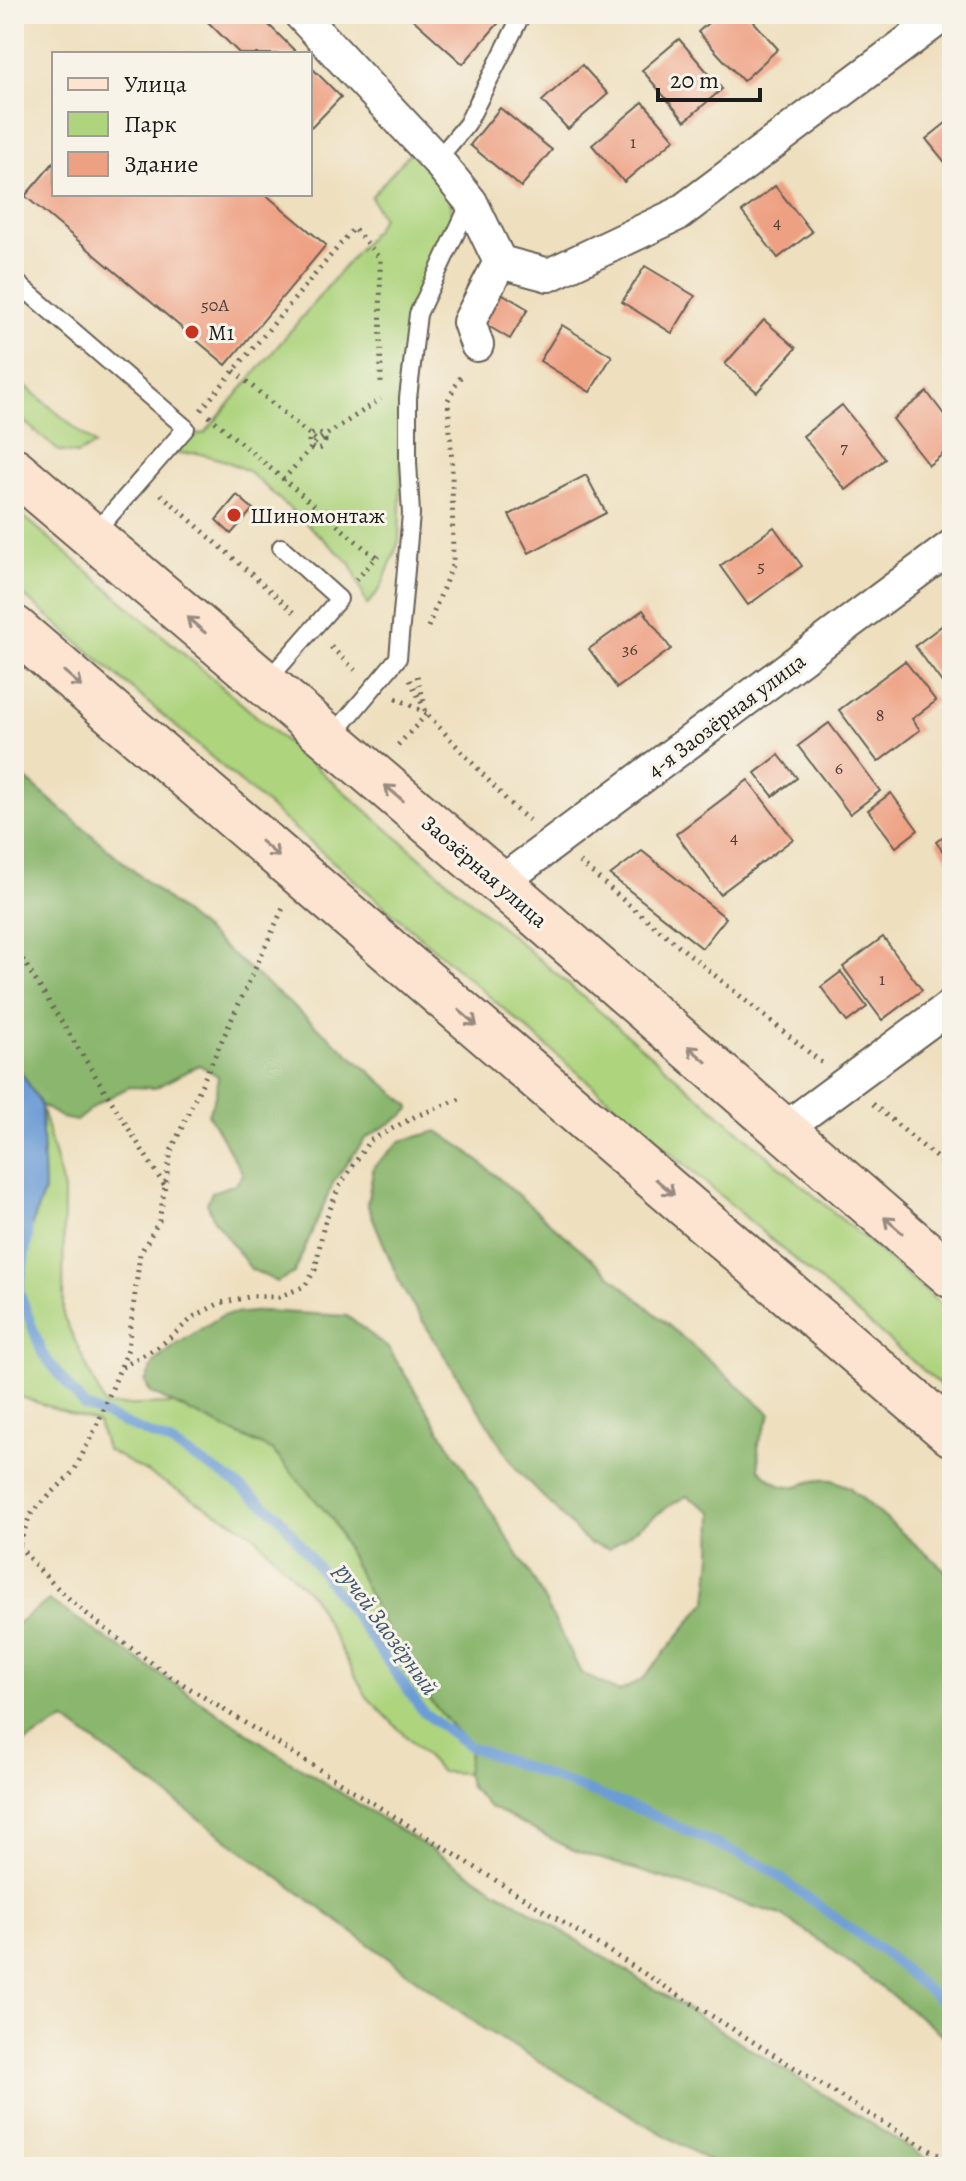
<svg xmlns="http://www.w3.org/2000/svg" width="966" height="2181" viewBox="0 0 966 2181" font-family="Alegreya,serif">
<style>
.green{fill:#aed47e;stroke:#65784d;stroke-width:2}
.forest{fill:#8ab66d;stroke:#536944;stroke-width:2}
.water{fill:#6c9cd5;stroke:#445c78;stroke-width:2}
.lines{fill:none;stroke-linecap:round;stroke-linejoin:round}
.stream{stroke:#6c9cd5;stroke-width:10}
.building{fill:#eea083}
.lane-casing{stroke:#666055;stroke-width:20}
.street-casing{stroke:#666055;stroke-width:36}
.secondary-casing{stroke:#666055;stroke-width:48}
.path{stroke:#666055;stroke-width:5;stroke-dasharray:2 6;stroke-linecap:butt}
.lane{stroke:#fff;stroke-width:16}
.street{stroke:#fff;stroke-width:32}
.secondary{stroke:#fde4d1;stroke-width:44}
.oneway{stroke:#988a80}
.poi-dot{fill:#c8321e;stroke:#f7f3e8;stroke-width:3}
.labels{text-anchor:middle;stroke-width:6;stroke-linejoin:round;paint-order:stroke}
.number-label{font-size:18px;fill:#503d36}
.poi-label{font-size:22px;fill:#1c1c1c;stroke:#f7f3e8;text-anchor:start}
.street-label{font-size:22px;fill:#1c1c1c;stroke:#f7f3e8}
.water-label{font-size:24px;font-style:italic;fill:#40566f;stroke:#f7f3e8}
</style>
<rect width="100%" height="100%" fill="#f7f3e8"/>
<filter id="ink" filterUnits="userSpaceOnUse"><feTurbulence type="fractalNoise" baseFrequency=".0125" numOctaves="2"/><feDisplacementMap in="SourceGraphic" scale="16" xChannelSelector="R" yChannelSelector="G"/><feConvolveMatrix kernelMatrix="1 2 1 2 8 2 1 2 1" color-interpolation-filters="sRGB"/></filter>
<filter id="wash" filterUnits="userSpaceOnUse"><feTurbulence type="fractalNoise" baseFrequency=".006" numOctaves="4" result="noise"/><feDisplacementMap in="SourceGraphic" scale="32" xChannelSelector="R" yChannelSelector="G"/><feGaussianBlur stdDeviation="1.8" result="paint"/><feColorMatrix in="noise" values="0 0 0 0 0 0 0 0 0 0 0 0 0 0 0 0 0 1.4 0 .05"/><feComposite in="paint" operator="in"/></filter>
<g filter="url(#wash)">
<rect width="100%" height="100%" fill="#eedfbe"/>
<g class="green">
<path d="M414,148L449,192L454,224L411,307L405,347L399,541L381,588L367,605L351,564L248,471L226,461L197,453L175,454L191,436L205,433L374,231L382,218L371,197Z"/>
<path d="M14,376L95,445L77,454L59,451L14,413Z"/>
<path d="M14,508L952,1314V1395L14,587Z"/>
<path d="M41,1105L64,1191L63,1315L105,1406L174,1404L273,1451L333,1520L406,1672L470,1747L466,1773L441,1772L367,1697L311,1595L252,1533L106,1449L98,1423L15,1395L14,1235L28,1236L44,1191Z"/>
</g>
<g class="forest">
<path d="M14,769L409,1105L410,1109L404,1115L366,1138L334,1181L294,1273L277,1282L251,1269L214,1220L207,1203L212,1192L236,1184L243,1174L208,1114L216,1094L218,1076L199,1065L155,1088L129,1087L100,1102L76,1121L62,1118L41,1105L14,1060Z"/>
<path d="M438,1131L466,1150L771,1414L758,1443L759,1469C794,1504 795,1477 831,1480C837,1481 843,1485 849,1487L952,1576V2042L829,1947L781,1915L573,1850L488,1806L470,1787L466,1773L470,1747L406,1672L333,1520L273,1451L151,1393L145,1382L155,1361L176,1345L223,1315L263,1311L347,1316L389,1349L535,1582L581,1673L619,1692L643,1679L707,1601L712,1556L713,1512L687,1496L666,1508L609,1549L588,1543L516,1469L402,1288L367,1204L374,1166L401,1141Z"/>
<path d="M49,1600L285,1758L940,2167H719L484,2029L65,1720L14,1749V1626Z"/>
</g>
<path class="water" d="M14,1060L41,1105L44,1191L28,1236L14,1235Z"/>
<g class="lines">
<path class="stream" d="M27,1226L28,1236L19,1291L42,1353L84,1406L170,1443L231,1480L278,1515L363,1627L423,1712L470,1747L643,1811L763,1865L887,1955L952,2011"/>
</g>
<g id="blocks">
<g class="building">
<path d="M200,14H258L298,54H240Z"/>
<path d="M407,14H497L502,19L463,64Z"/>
<path d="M718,14H747L778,49L743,81L698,32Z"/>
<path d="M679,39L722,89L685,121L642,70Z"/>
<path d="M582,65L608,94L568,129L542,101Z"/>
<path d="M310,66L341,97L312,127L310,125Z"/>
<path d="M643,102L675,139L624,182L592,145Z"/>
<path d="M500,108L552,150L521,187L470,145Z"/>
<path d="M952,118V171L926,139Z"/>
<path d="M54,162V194H265L326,245L226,365L25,196Z"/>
<path d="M775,186L812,232L778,258L742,212Z"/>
<path d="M645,266L695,296L672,333L622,302Z"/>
<path d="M496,290L528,309L510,339L478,320Z"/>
<path d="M764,320L796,348L757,392L725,364Z"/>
<path d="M562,325L612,356L590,392L540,361Z"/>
<path d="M927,392L952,425V447L929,465L893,419Z"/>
<path d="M842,405L885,459L846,490L803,436Z"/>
<path d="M586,475L606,513L529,553L509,515Z"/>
<path d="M237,495L253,509L231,534L216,520Z"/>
<path d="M774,527L802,566L748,605L720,566Z"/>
<path d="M643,610L671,649L617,688L589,649Z"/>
<path d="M952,618V696L915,646Z"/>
<path d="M905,661L936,701L912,719L920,730L878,762L839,710Z"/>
<path d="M829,723L880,791L850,814L798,746Z"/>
<path d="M779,755L797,778L773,796L755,773Z"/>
<path d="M748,780L793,839L720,894L676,834Z"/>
<path d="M891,793L918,830L896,847L868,810Z"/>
<path d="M952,830V864L936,842Z"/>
<path d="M642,851L726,918L702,948L610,875Z"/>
<path d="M883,937L922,990L882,1020L843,967Z"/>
<path d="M841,972L867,1007L847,1022L821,987Z"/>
</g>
</g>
</g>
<g filter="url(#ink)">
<use href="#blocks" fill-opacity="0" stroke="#666055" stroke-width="2"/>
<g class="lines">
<defs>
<g id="lane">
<path d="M437,160L467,124L522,14"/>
<path d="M14,280L186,428L92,536"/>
<path d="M266,682L339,599L281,547"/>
<path d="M330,739L398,658L411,514L408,462V398L418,314L470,203"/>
</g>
<g id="street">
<path d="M300,14L437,160L471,202L500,262"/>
<path d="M477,345L469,322L500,262L549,275L678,214L945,14"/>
<path d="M500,883L952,546"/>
<path d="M784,1129L952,1005"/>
</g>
<g id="secondary">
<path d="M14,470L500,883L952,1276"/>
<path d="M14,628L952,1434"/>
</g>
</defs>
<use href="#lane" class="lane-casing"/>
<use href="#street" class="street-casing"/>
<use href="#secondary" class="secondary-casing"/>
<g class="path">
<path d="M234,371L317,441"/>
<path d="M201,410L354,228L380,259L381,386"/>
<path d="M209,416L376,558"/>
<circle cx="317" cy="441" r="8"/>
<path d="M283,480L317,441L381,399"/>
<path d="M161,494L294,612"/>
<path d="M356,580L381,552"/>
<path d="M428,627L453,563L452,464L448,400L462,374"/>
<path d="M331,647L355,670"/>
<path d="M417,676L424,701"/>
<path d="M410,680L427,714L514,808L529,820"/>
<path d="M396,698L426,713"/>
<path d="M398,745L427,714V711"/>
<path d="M580,862L629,905L822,1063"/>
<path d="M14,946L164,1185"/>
<path d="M873,1104L952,1171"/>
<path d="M122,1367L160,1346L195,1316L220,1303L253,1296L279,1297L305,1286L315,1270L324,1224L339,1187L369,1141L416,1116L460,1099"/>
<path d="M14,1539C56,1596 113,1635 170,1676L862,2110L952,2163"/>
<path d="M14,1559L30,1515L74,1471L98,1423L128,1349L140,1254L159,1221L171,1151L283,908"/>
</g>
<use href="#lane" class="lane"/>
<use href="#street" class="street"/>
<use href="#secondary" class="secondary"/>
</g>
<defs><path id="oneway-shaft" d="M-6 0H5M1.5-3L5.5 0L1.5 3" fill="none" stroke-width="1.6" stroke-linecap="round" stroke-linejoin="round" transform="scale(2)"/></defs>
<g class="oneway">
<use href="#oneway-shaft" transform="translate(196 625) rotate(-140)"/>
<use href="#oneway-shaft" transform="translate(73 679) rotate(41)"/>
<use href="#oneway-shaft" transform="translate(394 793) rotate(-140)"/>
<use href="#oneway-shaft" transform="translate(270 849) rotate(41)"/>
<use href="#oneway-shaft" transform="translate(468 1018) rotate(41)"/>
<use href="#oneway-shaft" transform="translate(697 1054) rotate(-139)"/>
<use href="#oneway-shaft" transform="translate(665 1187) rotate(41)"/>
<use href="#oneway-shaft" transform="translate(893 1225) rotate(-139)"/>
</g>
</g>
<g class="poi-dot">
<circle cx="192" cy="332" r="8"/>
<circle cx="234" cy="515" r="8"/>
</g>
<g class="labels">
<g class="number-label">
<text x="633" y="148">1</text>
<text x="777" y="228">4</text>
<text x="215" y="311">50А</text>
<text x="844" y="453">7</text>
<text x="761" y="572">5</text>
<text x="630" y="655">36</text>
<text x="880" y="721">8</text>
<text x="839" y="774">6</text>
<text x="734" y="843">4</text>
<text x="882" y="985">1</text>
</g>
<g class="poi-label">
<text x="208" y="340">М1</text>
<text x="250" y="523">Шиномонтаж</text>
</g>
<g class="street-label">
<text transform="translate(726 715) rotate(-37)" y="8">4-я Заозёрная улица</text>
<text transform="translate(485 871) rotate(41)" y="8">Заозёрная улица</text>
</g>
<g class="water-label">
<text transform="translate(387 1629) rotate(54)" y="8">ручей Заозёрный</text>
</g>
</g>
<rect width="966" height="2181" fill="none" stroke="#f7f3e8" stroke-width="48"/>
<rect x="52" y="52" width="260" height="144" fill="#f7f3e8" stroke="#9f9d96" stroke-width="2"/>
<rect x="68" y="78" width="40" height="12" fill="#fde4d1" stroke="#9f9d96" stroke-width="2"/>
<text x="124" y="92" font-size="24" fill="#1c1c1c">Улица</text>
<rect x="68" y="112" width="40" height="24" fill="#aed47e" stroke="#9f9d96" stroke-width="2"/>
<text x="124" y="132" font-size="24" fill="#1c1c1c">Парк</text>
<rect x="68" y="152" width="40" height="24" fill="#eea083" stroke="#9f9d96" stroke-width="2"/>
<text x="124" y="172" font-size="24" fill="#1c1c1c">Здание</text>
<path d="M658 88v12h102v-12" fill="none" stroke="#1c1c1c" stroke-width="4"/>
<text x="670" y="88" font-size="24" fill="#1c1c1c" stroke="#f7f3e8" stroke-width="6" paint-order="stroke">20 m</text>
</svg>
